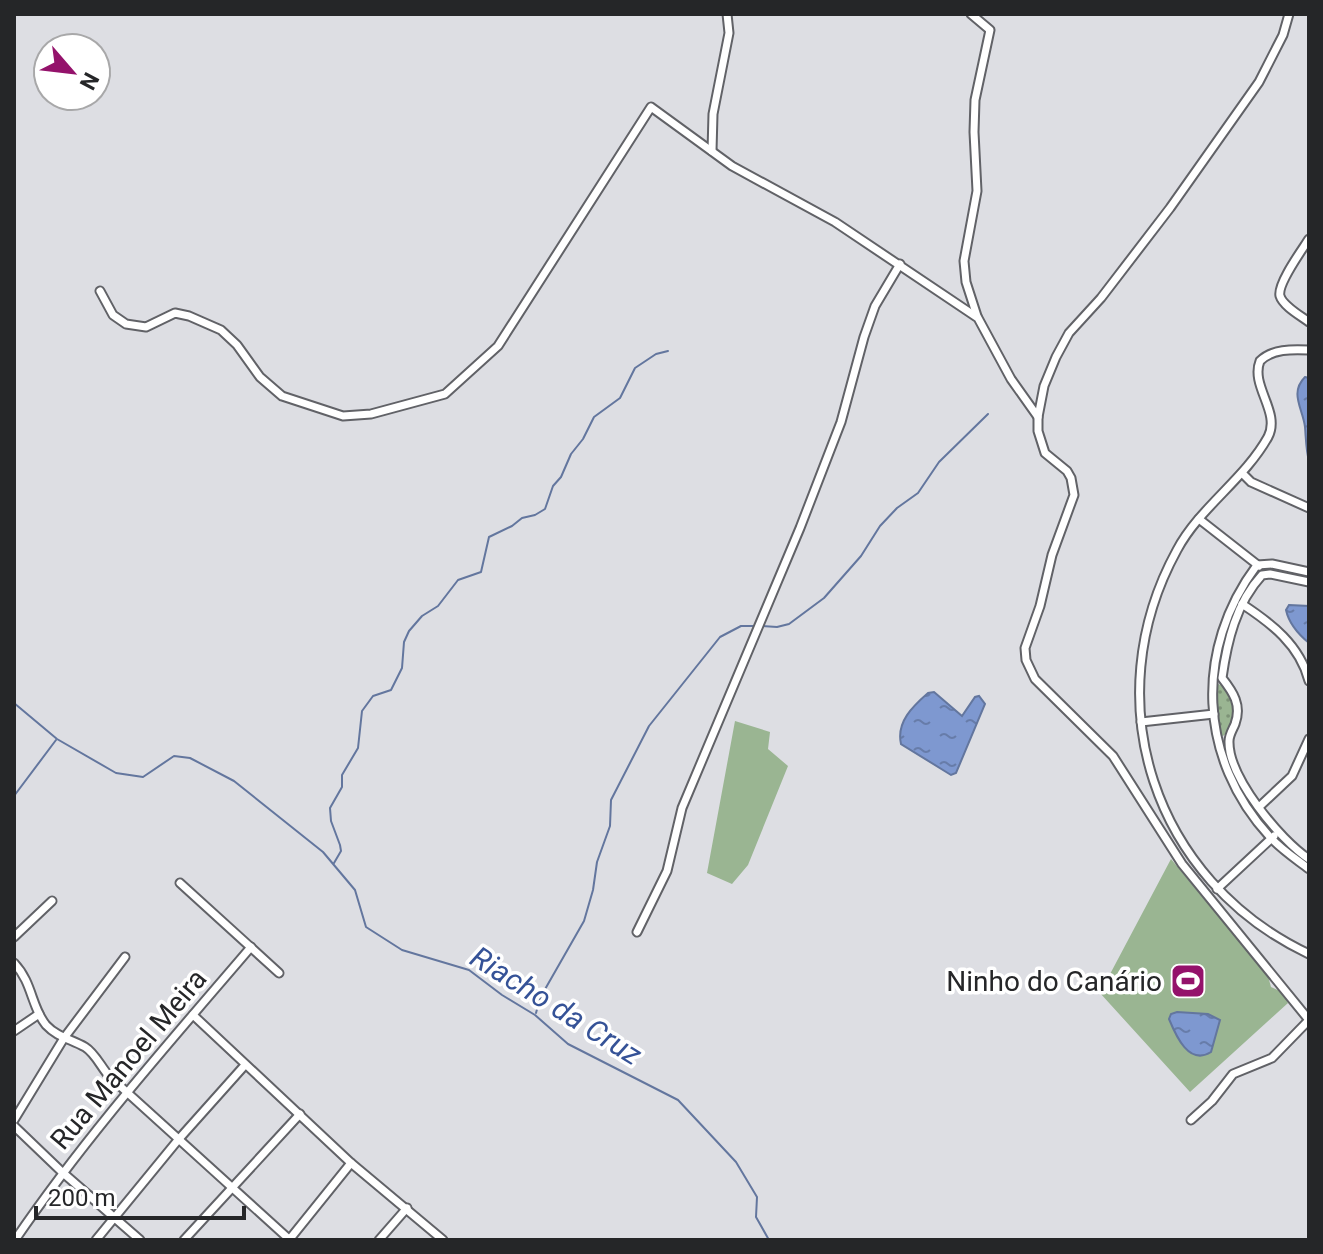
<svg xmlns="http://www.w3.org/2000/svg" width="1323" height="1254" viewBox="0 0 1323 1254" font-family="Roboto,sans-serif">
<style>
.park{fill:url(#park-dots)}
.pitch{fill:#9ab592}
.water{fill:url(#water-ripples);stroke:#63769e;stroke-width:2}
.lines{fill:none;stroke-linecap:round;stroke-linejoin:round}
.stream{stroke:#63769e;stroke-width:2}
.street-casing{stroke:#616267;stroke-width:11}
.street{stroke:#fff;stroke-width:7}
.labels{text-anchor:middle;stroke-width:7;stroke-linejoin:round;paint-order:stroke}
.poi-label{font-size:28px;fill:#252628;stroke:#fff;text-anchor:end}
.street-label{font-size:28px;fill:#252628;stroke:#fff}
.water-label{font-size:30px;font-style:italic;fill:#355297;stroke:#fff}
</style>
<defs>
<pattern id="park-dots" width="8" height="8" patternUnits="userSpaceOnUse" patternTransform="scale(2)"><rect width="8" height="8" fill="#9ab592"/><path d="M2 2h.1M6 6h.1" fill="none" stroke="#7d9377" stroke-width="1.8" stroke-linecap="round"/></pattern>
<pattern id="water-ripples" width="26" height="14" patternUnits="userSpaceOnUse" patternTransform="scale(2)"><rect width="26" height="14" fill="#7e98d0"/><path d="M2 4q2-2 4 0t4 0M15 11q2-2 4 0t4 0" fill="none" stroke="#677ca9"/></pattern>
</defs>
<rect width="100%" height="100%" fill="#dddee3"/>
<path class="park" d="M1218,684L1223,686C1234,702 1239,724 1223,736L1220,735L1217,711Z"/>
<g class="pitch">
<path d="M735,721L770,732L768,749L788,766L748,865L732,884L707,873Z"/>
<path d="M1171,859L1268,976L1271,987L1282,992L1288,1003L1190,1092L1100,993Z"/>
</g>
<g class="water">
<path d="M1305,377L1309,378V461C1306,450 1306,439 1305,427C1303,409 1289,393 1305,377Z"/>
<path d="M1289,605L1309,606V643C1298,634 1289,624 1286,610Z"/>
<path d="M934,692L962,716L975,697L979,696L985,704L956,773L951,775L901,744C896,722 913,706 928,693Z"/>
<path d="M1177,1012L1208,1014L1220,1020L1211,1052C1189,1066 1176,1036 1169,1019L1171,1014Z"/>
</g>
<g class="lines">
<g class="stream">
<path d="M762,626L777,627L789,624L824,598L861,556L880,526L897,508L918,493L939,462L988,414"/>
<path d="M14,703L57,739L116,773L143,777L174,756L190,758L234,781L323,852L355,890L366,927L402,950L469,970L502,995L535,1015L568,1044L678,1100L736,1162L757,1197L756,1217L769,1240"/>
<path d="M14,796L56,740"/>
<path d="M334,863L341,851L340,845L331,821L330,808L342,787V775L358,748L362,711L373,696L391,690L402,668L404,642L409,631L422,616L438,606L458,580L481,572L489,537L512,526L522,518L535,515L545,509L553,486L561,477L571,454L583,439L594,417L620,398L635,368L656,354L668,351"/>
<path d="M536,1013L540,998L584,921L593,890L597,862L610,826L611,800L649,726L720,637L741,626H756"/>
</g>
<defs>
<g id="street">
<path d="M971,14L990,30L975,100L974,132L977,191L964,261L966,282L977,316"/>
<path d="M1289,14L1283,35L1259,82L1170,208L1101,298L1069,333L1056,357L1044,386L1038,417V431L1045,453L1067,471L1071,478L1074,495L1052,555L1040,606L1025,648L1026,660L1035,679L1113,756L1182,864L1309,1020"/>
<path d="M712,151L713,114L729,33L727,14"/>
<path d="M1309,239C1302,250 1277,284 1280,296C1283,306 1301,316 1309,322"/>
<path d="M100,291L113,315L126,324L146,327L175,313L189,316L221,330L237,345L260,377L282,396L343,416L371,414L445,394L498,346L651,107L732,166L835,222L978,318L1011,379L1038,417"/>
<path d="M1309,350C1292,349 1272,349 1260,361C1250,386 1281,412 1268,437C1244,480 1200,507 1177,550C1094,701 1154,881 1309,954"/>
<path d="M1242,473L1251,482L1309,508"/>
<path d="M1199,519L1259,566"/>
<path d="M1309,572L1272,564L1257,565C1194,649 1198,759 1270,837C1282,850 1296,859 1309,869"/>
<path d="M1309,582L1270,574L1262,575C1236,603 1227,642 1222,678C1233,692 1242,705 1235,724C1233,729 1229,735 1229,741C1228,777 1280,840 1309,859"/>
<path d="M1242,604C1271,623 1300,645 1309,681"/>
<path d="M1141,722L1214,714"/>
<path d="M1259,807L1292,776L1309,739"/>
<path d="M180,883L279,973"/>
<path d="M1217,889L1274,836"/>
<path d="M637,932L667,871L682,808L800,528L841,422L864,337L875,306L900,264"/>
<path d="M14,937L52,901"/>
<path d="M14,963C33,983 31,1007 46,1025C57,1037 71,1039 85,1047C95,1053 101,1067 109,1076L290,1240"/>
<path d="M193,1015L351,1163L443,1240"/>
<path d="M14,1031L39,1014"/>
<path d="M14,1120L64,1038L125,957"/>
<path d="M1191,1120L1212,1101L1233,1074L1272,1058L1309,1020"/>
<path d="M14,1126L62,1172L140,1240"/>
<path d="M15,1240C86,1136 169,1043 251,947"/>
<path d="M96,1240L178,1140L245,1065"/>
<path d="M184,1240L300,1114"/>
<path d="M289,1240L351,1163"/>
<path d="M379,1240L407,1208"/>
</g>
</defs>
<use href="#street" class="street-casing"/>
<use href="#street" class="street"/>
</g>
<defs>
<symbol id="stadium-square" viewBox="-11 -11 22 22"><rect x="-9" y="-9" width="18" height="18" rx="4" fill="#94126b" stroke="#fff"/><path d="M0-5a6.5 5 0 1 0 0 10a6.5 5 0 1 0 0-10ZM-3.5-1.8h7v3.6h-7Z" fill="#fff"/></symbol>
</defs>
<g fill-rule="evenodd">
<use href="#stadium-square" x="1168" y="961" width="40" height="40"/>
</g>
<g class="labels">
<g class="poi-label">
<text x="1162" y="991">Ninho do Canário</text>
</g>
<g class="street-label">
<text transform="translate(128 1059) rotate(-50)" y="10">Rua Manoel Meira</text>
</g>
<g class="water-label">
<text transform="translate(556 1006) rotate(32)" y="10">Riacho da Cruz</text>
</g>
</g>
<rect width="1323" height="1254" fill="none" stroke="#252628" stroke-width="32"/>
<g transform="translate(72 72) rotate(118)"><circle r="38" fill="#ffffff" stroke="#a8a8a9" stroke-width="2"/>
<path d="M0-6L14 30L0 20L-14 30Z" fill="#94126b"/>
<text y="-12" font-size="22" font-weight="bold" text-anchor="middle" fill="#252628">N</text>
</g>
<path d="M36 1206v12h208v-12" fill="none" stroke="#252628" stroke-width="4"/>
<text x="48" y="1206" font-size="24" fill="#252628" stroke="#ffffff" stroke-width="6" paint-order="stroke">200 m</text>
</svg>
